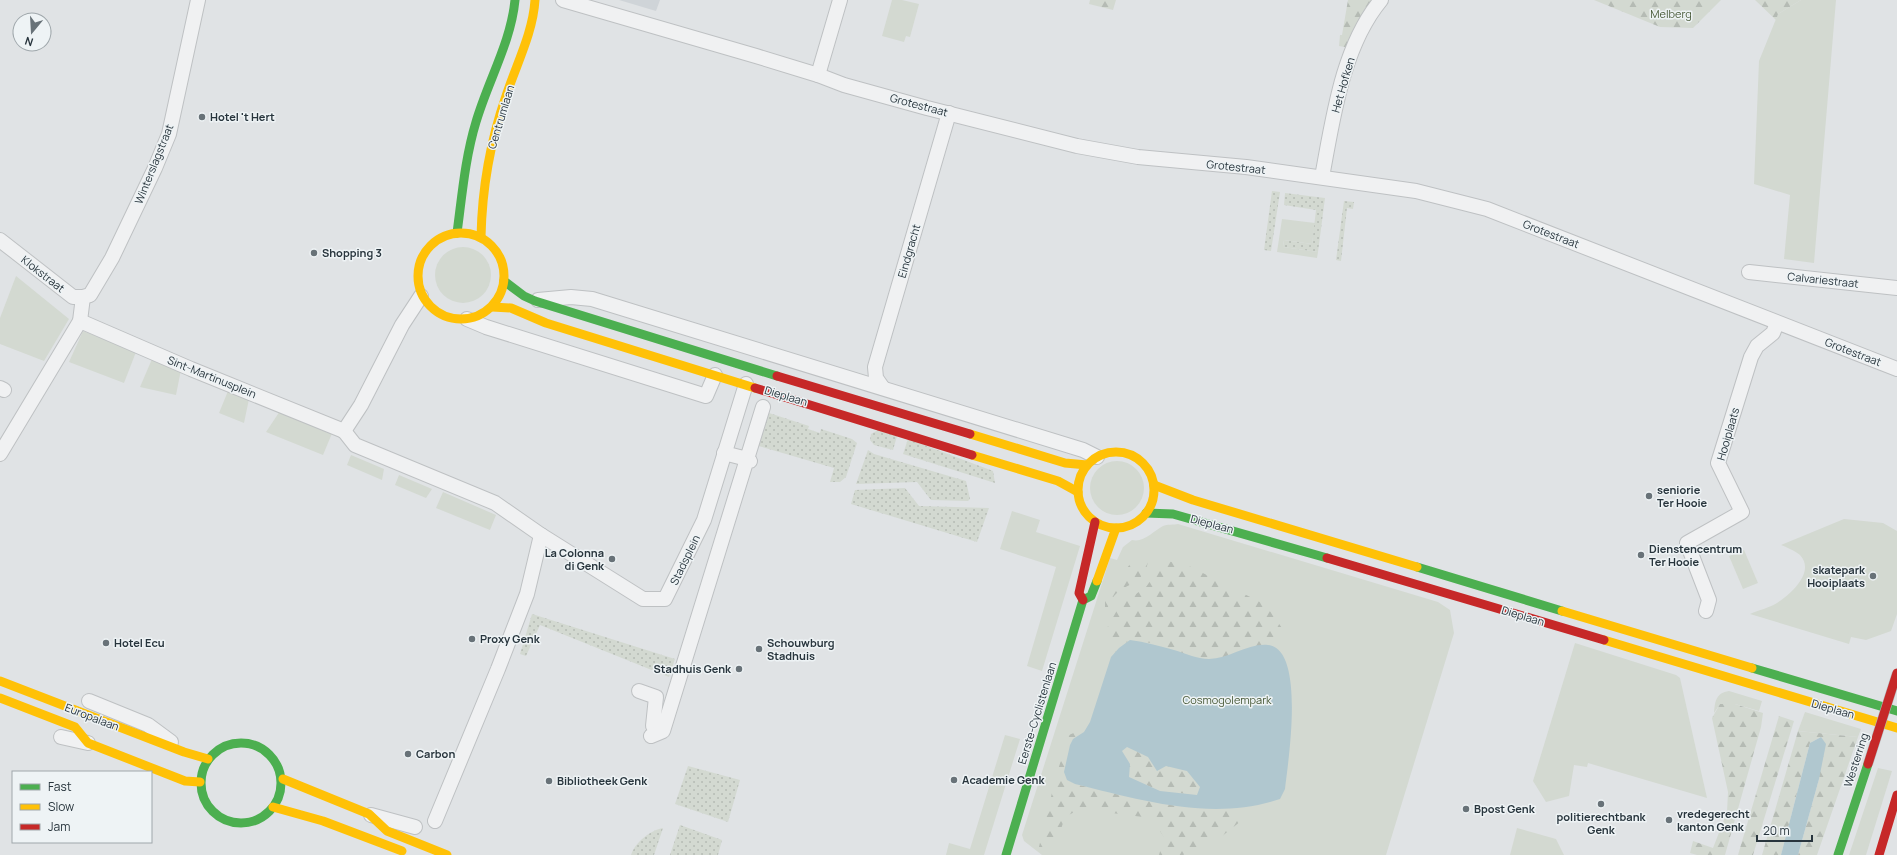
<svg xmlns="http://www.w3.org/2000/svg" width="1897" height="855" viewBox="0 0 1897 855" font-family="Manrope,sans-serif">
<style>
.built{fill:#cfd4d8}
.green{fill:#d3d9d1}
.forest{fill:url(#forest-firs)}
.garden{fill:url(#garden-dots)}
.water{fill:#b0c7cf;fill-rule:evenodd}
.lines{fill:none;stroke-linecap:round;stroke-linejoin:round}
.street-casing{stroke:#bec1c3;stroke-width:16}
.street{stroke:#f0f1f2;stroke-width:14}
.fast{stroke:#4caf50;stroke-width:9}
.slow{stroke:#ffc107;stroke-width:9}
.jam{stroke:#c62828;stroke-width:9}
.jam-bridge-casing{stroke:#b2b7ba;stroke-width:10;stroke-linecap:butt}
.jam-bridge{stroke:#c62828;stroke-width:9}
.poi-dot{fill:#687278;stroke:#eef3f5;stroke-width:1.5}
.labels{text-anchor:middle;stroke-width:3;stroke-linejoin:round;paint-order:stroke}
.park-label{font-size:11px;fill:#465836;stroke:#eef3f5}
.street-label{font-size:11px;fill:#28353d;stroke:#eef3f5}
.poi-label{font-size:11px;font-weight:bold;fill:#28353d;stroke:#eef3f5;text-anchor:start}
</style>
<defs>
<pattern id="forest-firs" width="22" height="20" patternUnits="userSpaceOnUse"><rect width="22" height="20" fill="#d3d9d1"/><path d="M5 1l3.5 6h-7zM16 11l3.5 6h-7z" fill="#b5bbb4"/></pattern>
<pattern id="garden-dots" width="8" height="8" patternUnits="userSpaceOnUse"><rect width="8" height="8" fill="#d3d9d1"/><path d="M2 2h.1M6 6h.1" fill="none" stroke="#b5bbb4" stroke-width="1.8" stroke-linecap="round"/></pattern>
</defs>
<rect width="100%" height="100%" fill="#e0e3e5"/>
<path class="built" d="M619,0H660L656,11Z"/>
<g class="green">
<path d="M892,0H902L919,4L910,37L906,36L904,42L882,36Z"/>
<path d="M1801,0H1836L1814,263L1784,259L1790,195L1754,184L1759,61L1778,14Z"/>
<path d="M1282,219L1315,223L1312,244L1284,240L1283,247L1318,252L1317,258L1277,252Z"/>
<circle cx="463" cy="275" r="28"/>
<path d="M16,276L69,319L44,361L0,344V318Z"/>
<path d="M83,331L136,352L124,383L69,362Z"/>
<path d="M152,359L181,370L176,395L140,387Z"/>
<path d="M228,391L249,399L244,423L219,413Z"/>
<path d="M280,411L333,431L323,455L266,432Z"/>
<path d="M351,455L384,469L382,480L347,465Z"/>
<circle cx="1117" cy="488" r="27"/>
<path d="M399,475L432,489L426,498L395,485Z"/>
<path d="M443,492L496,515L490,530L436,508Z"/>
<path d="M1012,511L1040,520L1036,532L1080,546L1042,671L1027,666L1056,567L1000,549Z"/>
<path d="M1844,519L1883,523L1897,531V614L1891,631L1866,640L1851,637L1849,644L1750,614C1759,610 1769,608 1777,603C1790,595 1816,572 1800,555C1795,551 1786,547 1781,545Z"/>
<path d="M1178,524L1438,602L1450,610L1454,633L1386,855H1042L1024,841L1022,835L1110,558L1117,560L1123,547L1132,540C1144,543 1153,531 1163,526C1167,524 1174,525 1178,524Z"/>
<path d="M1744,550L1758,583L1743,589L1729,556Z"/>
<path d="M1575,643L1676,675L1680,678L1707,798L1588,763L1587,767L1574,765L1569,796L1546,802L1533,781Z"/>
<path d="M1729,691L1762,701L1759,711L1735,704H1720L1714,713C1715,701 1716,693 1729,691Z"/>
<path d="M1805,712L1861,729L1858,737L1798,731Z"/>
<path d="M1005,735L1020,739L984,855H946L949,843L970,849Z"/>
<path d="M1878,768L1892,771L1866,855H1849Z"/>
<path d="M1517,828L1556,839L1564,855H1510Z"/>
</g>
<g class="forest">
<path d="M1090,0H1116L1113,10L1089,4Z"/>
<path d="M1348,0H1375L1350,48L1339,46L1340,35H1342Z"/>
<path d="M1594,0H1721L1693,28L1660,27Z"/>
<path d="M1755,0H1801L1778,14L1776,20Z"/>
<path d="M1160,560L1185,564L1266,605L1284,631L1276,647C1253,641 1234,658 1211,659C1191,660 1170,648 1151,643C1144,642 1137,641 1130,640L1119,648L1111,657L1107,628L1120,605L1146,587L1153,577Z"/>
<path d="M1148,562C1143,585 1127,582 1114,596C1110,601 1108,608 1105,614V595L1131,563Z"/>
<path d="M1720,704H1735L1763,713L1761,727L1725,855H1697L1690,853L1693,841L1713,848L1727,812L1728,792L1712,718Z"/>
<path d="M1779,716L1794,721L1753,855H1738Z"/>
<path d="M1085,728L1084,732L1073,739L1075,784C1121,795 1165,808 1213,808C1225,808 1235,810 1246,807L1241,821L1221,837L1183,855H1159L1164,837L1151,818L1080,809L1065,817L1055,847L1038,851L1056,776L1069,735Z"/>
<path d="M1798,731L1858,737L1817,855H1798L1819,779L1821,737L1810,743L1781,855H1762Z"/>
<path d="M1127,747L1148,757L1157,771L1166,766L1187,771L1200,787L1197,795L1160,791L1128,777L1121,751Z"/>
</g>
<g class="garden">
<path d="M1272,191L1280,192L1271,251L1264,250Z"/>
<path d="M1285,193L1325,198L1318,252L1283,247L1284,240L1312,244L1316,210L1284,205Z"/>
<path d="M1344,201L1354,202L1353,209L1347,208L1341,261L1336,260Z"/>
<path d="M766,412L809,426L808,429L820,433L821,429L852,439L857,443L846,477L840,482H830L834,468L755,445Z"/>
<path d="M878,430L897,436L893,450L874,445L870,440L871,434Z"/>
<path d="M908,439L993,471L995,483L903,454Z"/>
<path d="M868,450L874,454L966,481L970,499L968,501L931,500L917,482L856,484Z"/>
<path d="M905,488L919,506L989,508L977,542L851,504L855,490Z"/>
<path d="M532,614L675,659L669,677L540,625L526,656L520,654Z"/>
<path d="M688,766L740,780L728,822L675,804Z"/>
<path d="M680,825L722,840L718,855H670Z"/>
<path d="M663,828L654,855H631C635,842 651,830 663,828Z"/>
</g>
<g class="water">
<path d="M1130,640C1145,642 1159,646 1174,650C1185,653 1197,659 1209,659C1229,659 1248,643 1268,645C1306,649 1288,762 1285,789L1280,799C1212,822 1141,800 1075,784L1067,780L1064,772L1070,745L1073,739L1084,732L1090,722L1111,657L1119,648ZM1127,747L1148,757L1157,771L1166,766L1187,771L1200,787L1197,795L1160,791L1129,777L1130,764L1122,751Z"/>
<path d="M1821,737L1826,744L1819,779L1798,855H1781L1810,743Z"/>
</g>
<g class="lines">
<defs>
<g id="street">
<path d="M563,0L756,56L818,75L844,85L927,108L1077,146L1138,157L1246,167L1416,191L1487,209L1897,369"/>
<path d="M818,75L840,0"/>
<path d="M1322,177C1333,119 1342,47 1381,0"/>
<path d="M0,240L73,297H83L90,295L112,258L155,168L169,134L198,0"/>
<path d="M1749,272L1897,288"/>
<path d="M538,300L571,297L592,299L1083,450L1097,457"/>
<path d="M467,319L486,327L706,396L715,375"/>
<path d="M80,321L191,369L344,431"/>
<path d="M0,388L4,390"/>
<path d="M883,388L876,378L875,367L949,113"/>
<path d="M344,431L355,445L495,503L541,535L643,599H665L704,520L746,384"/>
<path d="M344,431L361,405L402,325L421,296"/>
<path d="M724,453L747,459L763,407"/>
<path d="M0,454L80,321L83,297"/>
<path d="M1706,611L1709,600L1687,543L1742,512L1718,463L1751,357L1757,346L1773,333L1777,323"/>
<path d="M639,691L656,697L653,726"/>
<path d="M89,701L148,725L171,742"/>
<path d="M651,736L663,731L747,459L750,461"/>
<path d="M61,737L88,743"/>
<path d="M371,815L415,827"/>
<path d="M435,821L498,669L527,594L541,535"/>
</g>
</defs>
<use href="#street" class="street-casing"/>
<use href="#street" class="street"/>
<g class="fast">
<path d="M457,233C462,196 465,158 476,122C488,81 511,42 515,0"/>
<path d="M504,281L524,296L535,301L777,376"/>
<path d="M1146,513L1173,514L1327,558"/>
<path d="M1417,567L1562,611"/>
<path d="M1752,668L1897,711"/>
<circle cx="241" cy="783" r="40"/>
<path d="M1006,855L1083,600L1091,596L1097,581"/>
<path d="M1838,855L1868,764"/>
</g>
<g class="slow">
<circle cx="461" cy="276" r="43"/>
<path d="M481,237C482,188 490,142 506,96C516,65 533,33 535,0"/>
<path d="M492,307L511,308L546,323L755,388"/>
<path d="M970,434L1065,463L1087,465"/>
<circle cx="1116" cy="490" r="38"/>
<path d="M972,455L1058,481L1078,492"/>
<path d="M1154,485L1193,500L1417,567"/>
<path d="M1097,581L1116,528"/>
<path d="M1562,611L1752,668"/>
<path d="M1604,640L1897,728"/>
<path d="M0,681L184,752L208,759"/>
<path d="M0,698L75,727L88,743L185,781L200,782"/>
<path d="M283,779L369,814L387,831L447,855"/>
<path d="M273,807L323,821L402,851"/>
</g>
<g class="jam">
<path d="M777,376L970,434"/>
<path d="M755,388L972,455"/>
<path d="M1327,558L1604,640"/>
<path d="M1083,600L1079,593L1095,522"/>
<path d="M1879,855L1897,795"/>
</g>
<defs>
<path id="jam-bridge" d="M1868,764L1897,673"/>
</defs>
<use href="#jam-bridge" class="jam-bridge-casing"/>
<use href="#jam-bridge" class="jam-bridge"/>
</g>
<g class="poi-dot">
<circle cx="202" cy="117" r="4"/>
<circle cx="314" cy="253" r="4"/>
<circle cx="1649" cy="496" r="4"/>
<circle cx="1641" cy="555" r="4"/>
<circle cx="612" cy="559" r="4"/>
<circle cx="1873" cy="576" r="4"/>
<circle cx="472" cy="639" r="4"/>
<circle cx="106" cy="643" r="4"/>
<circle cx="759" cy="649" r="4"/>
<circle cx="739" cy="669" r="4"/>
<circle cx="408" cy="754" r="4"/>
<circle cx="954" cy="780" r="4"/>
<circle cx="549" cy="781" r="4"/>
<circle cx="1601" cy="804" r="4"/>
<circle cx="1466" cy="809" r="4"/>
<circle cx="1669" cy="820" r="4"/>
</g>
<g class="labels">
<g class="park-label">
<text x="1671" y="18">Melberg</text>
<text x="1227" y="704">Cosmogolempark</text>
</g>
<g class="street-label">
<text transform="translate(1343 85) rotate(-74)" y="4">Het Hofken</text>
<text transform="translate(919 105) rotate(15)" y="4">Grotestraat</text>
<text transform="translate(501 117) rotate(-73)" y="4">Centrumlaan</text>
<text transform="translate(154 164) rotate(-68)" y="4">Winterslagstraat</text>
<text transform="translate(1236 167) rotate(6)" y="4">Grotestraat</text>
<text transform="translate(1551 234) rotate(21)" y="4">Grotestraat</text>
<text transform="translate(909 251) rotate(-74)" y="4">Eindgracht</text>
<text transform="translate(43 274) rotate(38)" y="4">Klokstraat</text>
<text transform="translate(1823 280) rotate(6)" y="4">Calvariestraat</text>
<text transform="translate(1853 352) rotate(21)" y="4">Grotestraat</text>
<text transform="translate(212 377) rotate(22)" y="4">Sint-Martinusplein</text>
<text transform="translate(786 396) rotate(17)" y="4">Dieplaan</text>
<text transform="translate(1728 434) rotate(-74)" y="4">Hooiplaats</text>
<text transform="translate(1212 524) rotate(15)" y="4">Dieplaan</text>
<text transform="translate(685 560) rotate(-64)" y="4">Stadsplein</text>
<text transform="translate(1523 616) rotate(17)" y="4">Dieplaan</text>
<text transform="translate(1833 709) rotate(16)" y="4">Dieplaan</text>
<text transform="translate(1037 713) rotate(-73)" y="4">Eerste-Cyclistenlaan</text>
<text transform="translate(92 717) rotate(21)" y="4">Europalaan</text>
<text transform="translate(1856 760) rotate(-72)" y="4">Westerring</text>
</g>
<g class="poi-label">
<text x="210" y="121">Hotel 't Hert</text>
<text x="322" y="257">Shopping 3</text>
<text x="1657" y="494">seniorie<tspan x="1657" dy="13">Ter Hooie</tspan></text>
<text x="1649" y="553">Dienstencentrum<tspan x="1649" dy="13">Ter Hooie</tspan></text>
<text x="604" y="557" text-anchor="end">La Colonna<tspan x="604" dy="13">di Genk</tspan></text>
<text x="1865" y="574" text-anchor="end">skatepark<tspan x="1865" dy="13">Hooiplaats</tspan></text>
<text x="480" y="643">Proxy Genk</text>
<text x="114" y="647">Hotel Ecu</text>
<text x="767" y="647">Schouwburg<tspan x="767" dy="13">Stadhuis</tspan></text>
<text x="731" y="673" text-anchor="end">Stadhuis Genk</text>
<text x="416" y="758">Carbon</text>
<text x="962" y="784">Academie Genk</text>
<text x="557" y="785">Bibliotheek Genk</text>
<text x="1474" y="813">Bpost Genk</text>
<text x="1677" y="818">vredegerecht<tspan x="1677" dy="13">kanton Genk</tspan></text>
<text x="1601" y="821" text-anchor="middle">politierechtbank<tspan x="1601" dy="13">Genk</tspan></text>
</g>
</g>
<rect x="12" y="771" width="140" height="72" fill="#eef3f5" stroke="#9fa7ab"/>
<rect x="20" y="784" width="20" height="6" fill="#4caf50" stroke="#9fa7ab"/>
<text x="48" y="791" font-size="12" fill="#28353d">Fast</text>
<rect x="20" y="804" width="20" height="6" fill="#ffc107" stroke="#9fa7ab"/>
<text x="48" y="811" font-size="12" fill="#28353d">Slow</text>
<rect x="20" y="824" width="20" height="6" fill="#c62828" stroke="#9fa7ab"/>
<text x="48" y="831" font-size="12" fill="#28353d">Jam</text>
<g transform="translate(32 32) rotate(198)"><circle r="19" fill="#eef3f5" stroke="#9fa7ab"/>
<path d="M0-3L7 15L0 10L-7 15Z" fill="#687278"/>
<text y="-6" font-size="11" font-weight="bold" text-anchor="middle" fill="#28353d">N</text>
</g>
<path d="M1757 835v6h55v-6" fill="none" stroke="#28353d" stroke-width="2"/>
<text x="1763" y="835" font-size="12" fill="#28353d" stroke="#eef3f5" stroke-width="3" paint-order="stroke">20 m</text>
</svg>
